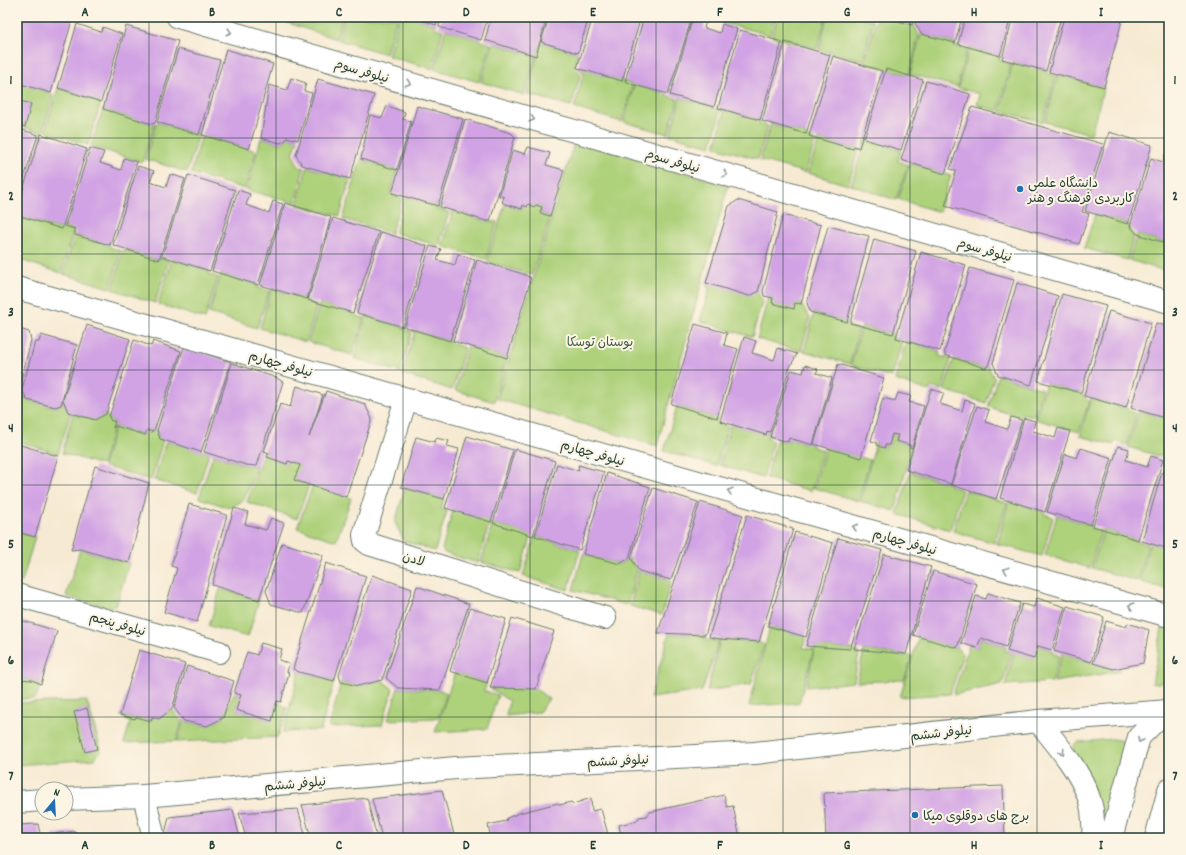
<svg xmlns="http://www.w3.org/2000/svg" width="1186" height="855" viewBox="0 0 1186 855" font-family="Dekko,'Playpen Sans Arabic',sans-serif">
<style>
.green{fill:#aed17b;stroke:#668758}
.building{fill:#d1a3e4}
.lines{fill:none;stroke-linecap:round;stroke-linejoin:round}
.minor-casing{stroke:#6b7a6c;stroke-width:24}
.minor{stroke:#fff;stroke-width:22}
.oneway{stroke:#8f9e9a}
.grid{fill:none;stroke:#1f3d34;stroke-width:1;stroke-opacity:0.55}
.poi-dot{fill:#1f6fb2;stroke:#fcf5e5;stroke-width:1.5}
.labels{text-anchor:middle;stroke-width:4;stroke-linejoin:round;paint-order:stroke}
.street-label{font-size:13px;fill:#1f3d34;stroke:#fcf5e5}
.poi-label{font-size:13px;fill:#1f3d34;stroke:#fcf5e5;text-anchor:start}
.park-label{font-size:13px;fill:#3c5b42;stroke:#fcf5e5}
.neatline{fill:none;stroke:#1f3d34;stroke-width:1.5}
.grid-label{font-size:13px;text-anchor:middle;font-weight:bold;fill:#1f3d34}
</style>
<rect width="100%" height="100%" fill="#fcf5e5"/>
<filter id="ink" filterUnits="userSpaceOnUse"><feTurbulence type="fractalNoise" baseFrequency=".025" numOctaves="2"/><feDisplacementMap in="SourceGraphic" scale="8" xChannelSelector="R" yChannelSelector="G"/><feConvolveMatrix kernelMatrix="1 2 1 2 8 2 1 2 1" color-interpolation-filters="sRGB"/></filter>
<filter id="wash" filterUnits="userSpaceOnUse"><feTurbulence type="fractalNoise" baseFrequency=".012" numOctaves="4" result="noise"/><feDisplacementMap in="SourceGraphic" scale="16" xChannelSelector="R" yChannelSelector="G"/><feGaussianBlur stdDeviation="0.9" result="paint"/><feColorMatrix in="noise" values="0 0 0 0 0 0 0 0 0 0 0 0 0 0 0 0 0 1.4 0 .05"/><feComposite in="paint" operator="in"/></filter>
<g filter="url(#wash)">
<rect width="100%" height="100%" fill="#f7ead3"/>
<g class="green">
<path d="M287,17H343L336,39L285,22Z"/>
<path d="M345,17H397L386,54L338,40Z"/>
<path d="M399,17H411L436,25L435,28L443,30L432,69L388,56Z"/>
<path d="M724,17H775L770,35L723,23Z"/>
<path d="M777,17H826L817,49L772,37Z"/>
<path d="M827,17H858L873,21L863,60L819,50Z"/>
<path d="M877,17H884L914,25L919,35L909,75L864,63Z"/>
<path d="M446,29L481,40V41L491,44L479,82L434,69Z"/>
<path d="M921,34L955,43V46L967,49L957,87L910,74Z"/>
<path d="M541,42L578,53L574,67L581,74L571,106L527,94Z"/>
<path d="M493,43L536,56L524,95L481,82Z"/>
<path d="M969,48L1000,56L999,60L1011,64L998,111L977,105L980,94L958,88Z"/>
<path d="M1013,62L1046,71V73L1056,76L1043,122L1000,111Z"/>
<path d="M578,68L633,84L622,122L574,108L584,73Z"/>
<path d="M1058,75L1104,87L1091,134L1045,122Z"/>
<path d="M17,83L51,93L53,97L42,133L17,125Z"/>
<path d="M634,85L668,94L667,96L678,99L668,134L624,122Z"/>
<path d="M58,88L101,102L88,145L45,131Z"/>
<path d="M680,98L714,107L720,113L711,146L670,135Z"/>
<path d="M718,108L760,120L759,123L768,126L758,159L715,147L724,113Z"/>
<path d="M103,109L152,124L155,123L142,162L91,146Z"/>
<path d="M157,122L199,135L187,172L145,159Z"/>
<path d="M771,124L806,134L805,137L815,140L806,173L760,160Z"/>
<path d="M202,135L256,151L245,189L191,173Z"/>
<path d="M287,137L298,140L293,154L299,167L304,168L295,203L247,190L261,138L280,143L285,141Z"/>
<path d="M866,138L901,150L898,161L908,165L896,200L851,185Z"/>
<path d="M819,139L853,149L854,146L859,148L848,185L808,173Z"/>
<path d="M575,140L728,186L657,446L497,399Z"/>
<path d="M361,159L397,170L390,194L402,198L391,233L343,219Z"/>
<path d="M910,163L951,176L939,212L898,199Z"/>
<path d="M307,167L350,179L340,216L297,205Z"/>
<path d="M405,197L438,206L437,209L449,212L439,246L395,233Z"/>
<path d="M505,204L522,209L523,205L527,206L528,204L534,206L536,205L542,207L540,213L550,216L532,275L487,262Z"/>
<path d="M453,211L486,221L497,222L486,259L442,246Z"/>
<path d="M1095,214L1128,224L1134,235L1127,260L1084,248Z"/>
<path d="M23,217L61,229L62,226L74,230L61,273L17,259V236Z"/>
<path d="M1137,234L1169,244V258L1165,271L1129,260Z"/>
<path d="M75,235L110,245V247L121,251L110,288L63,274Z"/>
<path d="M124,249L159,260L160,258L169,260L155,303L112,289Z"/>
<path d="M172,259L210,271L209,274L218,277L205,319L158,304Z"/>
<path d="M221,274L258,285L257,287L269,291L257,328L209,313Z"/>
<path d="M706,283L758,292L762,302L752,337L700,321L709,290Z"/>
<path d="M271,289L307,299L306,301L317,305L306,342L260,328Z"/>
<path d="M768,297L773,298L772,303L794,308L795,303L801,304L810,318L801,351L757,339Z"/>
<path d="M320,303L353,313V315L364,318L352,355L308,342Z"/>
<path d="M814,313L847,322L846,325L859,329L850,364L804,351Z"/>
<path d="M366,316L403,327V329L412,332L400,372L354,358Z"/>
<path d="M862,326L893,334L892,338L902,341L892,377L851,365Z"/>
<path d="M415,331L450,341V343L465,348L452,390L402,374Z"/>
<path d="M906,341L940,351L939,356L951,359L942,390L931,387L929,391L895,380Z"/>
<path d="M468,346L507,358L494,402L455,390Z"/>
<path d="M954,359L985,368L988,366L994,378L986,403L944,390Z"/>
<path d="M998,375L1042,389L1034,417L1022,413L1020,417L988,407Z"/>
<path d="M1046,383L1081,393L1089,402L1079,432L1035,419Z"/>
<path d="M25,395L28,400L55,407L61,405L63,400L68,412H71L58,454L17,441V425Z"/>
<path d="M1091,398L1126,408L1136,414L1127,445L1115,441L1114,445L1080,436Z"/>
<path d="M677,406L717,418L716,422L728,426L716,466L664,451Z"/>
<path d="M1139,411L1169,419V459L1128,447Z"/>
<path d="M73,414L95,420L106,414L111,421H115L102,465L62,453Z"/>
<path d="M731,424L766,434L767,431L770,432L768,438L773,442L763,478L719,465Z"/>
<path d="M115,426L144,435L147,430L152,431L155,428L160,439L163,440L151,480L103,466Z"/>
<path d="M892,434L898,435L896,441L910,445V447L912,448L895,511L860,501L876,442L885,448V445H889Z"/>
<path d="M789,438L813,445V447L823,450L811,491L766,478L777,439L788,442Z"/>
<path d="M166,441L209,453L197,493L154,480Z"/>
<path d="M826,447L870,460L858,501L814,488Z"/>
<path d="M264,451L269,453L268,457L287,464L288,461L300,465L295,480L309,485L297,519L247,502Z"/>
<path d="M213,455L246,465L257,466L244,500L230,508L199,498Z"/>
<path d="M910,472L951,484L950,486L962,490L950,530L897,514Z"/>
<path d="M313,485L351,498L336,541L297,528Z"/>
<path d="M405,488L444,499L441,509L447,511L435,551L404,541L395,523Z"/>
<path d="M965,490L1007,503L994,543L953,531Z"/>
<path d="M1009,501L1045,512L1044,514L1053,517L1042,556L997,544Z"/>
<path d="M453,510L490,521L478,563L445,553L442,549Z"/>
<path d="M1057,515L1091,525L1090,528L1101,531L1090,568L1045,555Z"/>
<path d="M493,523L532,535L520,573L481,562Z"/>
<path d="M1104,529L1138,540V542L1148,544L1137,581L1092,568Z"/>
<path d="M17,532L35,537L22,582L17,581Z"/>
<path d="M535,536L580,550L568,590L523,576Z"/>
<path d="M1150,543L1169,549V590L1139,581Z"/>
<path d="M80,549L129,563L116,606L105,607L66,596Z"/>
<path d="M583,554L620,564L629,558L637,570L627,605L573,590Z"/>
<path d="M639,571L671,580L662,615L630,606Z"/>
<path d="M220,589L259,600L248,637L209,626Z"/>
<path d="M770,627L806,637L803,648L814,649L799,703L749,706Z"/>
<path d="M1162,628L1169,630V681L1152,684Z"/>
<path d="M669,634L705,635V640L719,641L702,691L650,698Z"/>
<path d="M919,636L957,648L963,654L950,694L900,697Z"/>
<path d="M981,638L1006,647L1005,651L1012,653L1002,684L953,695L969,645L977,648Z"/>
<path d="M720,639L759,642L764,645L751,684L707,691Z"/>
<path d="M815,646L850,649L859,653L854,682L806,687Z"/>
<path d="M1038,646L1052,650V653L1060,656L1052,682L1005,685L1014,653Z"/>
<path d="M864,650L912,656L904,680L857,682Z"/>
<path d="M1063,653L1113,669L1120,671L1054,682Z"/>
<path d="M299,672L334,681L321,730L283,732Z"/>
<path d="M455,672L487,683L484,691L498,695L487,729L435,732Z"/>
<path d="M17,679L32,680L41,684L35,699H17Z"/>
<path d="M382,680L393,689L382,725L329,727L341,682L358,686Z"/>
<path d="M398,688L440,690L447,693L438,718L388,720Z"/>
<path d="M490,688L536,689L549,699L539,712L506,716L509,701Z"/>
<path d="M234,693L241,695L237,710L271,721L277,701L287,708L278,737L177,742L184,721L207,726L223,718Z"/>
<path d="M87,701L101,750L95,759L17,765V703Z"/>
<path d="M172,709L182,722L176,741L124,743L130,723L120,715L135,719L136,717L151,721L152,717Z"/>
<path d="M1113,739L1122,741L1125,745V750L1103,838L1073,750L1074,745L1078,742Z"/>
</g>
<g id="blocks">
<g class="building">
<path d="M17,17H73L51,93L17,83Z"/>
<path d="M412,17H438L436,25Z"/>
<path d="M441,17H488L481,40L439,27Z"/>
<path d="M491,17H547L536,56L485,40Z"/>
<path d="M549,17H589L578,53L541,42Z"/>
<path d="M593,17H641L622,81L577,68Z"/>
<path d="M644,17H661L677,22L679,17H692L668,94L634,85L625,81Z"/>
<path d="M693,17L707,18L704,28L720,33L722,24L737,29L714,107L670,95Z"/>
<path d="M885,17H914L912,25Z"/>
<path d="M917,17H962L955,43L921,34L915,23Z"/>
<path d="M965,17H1011L1000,56L958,44Z"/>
<path d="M1013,17H1061L1046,71L1002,59Z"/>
<path d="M1064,17H1123L1104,87L1049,72Z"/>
<path d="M77,24L101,32L103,27L122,34L101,102L58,88Z"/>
<path d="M126,26L178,41L155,123L152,124L103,109Z"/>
<path d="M740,30L782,42L760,120L718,108Z"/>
<path d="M785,42L830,55L806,134L762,121Z"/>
<path d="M178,49L220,60L199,135L157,122Z"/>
<path d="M226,49L273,64L249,149L202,135Z"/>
<path d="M833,56L882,71L859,148L854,146L853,149L809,136Z"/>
<path d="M886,69L923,80L901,150L864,139Z"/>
<path d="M291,78L306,83L304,91L312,93L298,140L287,137L285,141L280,143L261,138L269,85L287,90Z"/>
<path d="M318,79L374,95L350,179L302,165L296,155Z"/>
<path d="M926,81L970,94L945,174L901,160Z"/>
<path d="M17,100L31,104L25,127L17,124Z"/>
<path d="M387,106L405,112L403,119L411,122L397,170L361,159L370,115L382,118Z"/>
<path d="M417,106L463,119L438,206L392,193Z"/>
<path d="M972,107L1103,144L1082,212L1089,214L1079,244L945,206L956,171L950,169Z"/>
<path d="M465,119L511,133L515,137L490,221H486L440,207Z"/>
<path d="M17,128L38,135L17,199Z"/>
<path d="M1109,132L1152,145L1128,224L1085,211Z"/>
<path d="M41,134L87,149L62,229L17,215V208Z"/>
<path d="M528,147L550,153L546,165L564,170L550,216L540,213L542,207L536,205L534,207L528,204L527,207L523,205L522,209L505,204L502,202L504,197L499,196L513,150L525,154Z"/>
<path d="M90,148L104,152L100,163L121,170L124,158L137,162L110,245L75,235V229L65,226Z"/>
<path d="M1166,152H1169V244L1137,234L1130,226L1151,158L1163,162Z"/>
<path d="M138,166L154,171L150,182L166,187L170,174L185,179L159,260L113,245Z"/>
<path d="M188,175L235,190L210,271L162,256Z"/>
<path d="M238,190L250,194L246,205L269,213L273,201L283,204L258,285L212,271Z"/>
<path d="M738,200L778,212L758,292L749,296L706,283L729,206Z"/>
<path d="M285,203L331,217L307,299L260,285Z"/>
<path d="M783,215L821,225L801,304L795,303L794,309L772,303L773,298L764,296L763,291Z"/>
<path d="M333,218L379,232L353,313L308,300Z"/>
<path d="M828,226L869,236L847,322L810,312L807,303Z"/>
<path d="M381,232L427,246L403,327L357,313Z"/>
<path d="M874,239L916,251L893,334L850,323Z"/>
<path d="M430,246L441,249L437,260L455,265L458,254L475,260L450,341L405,327Z"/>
<path d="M921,252L966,265L940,351L896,338Z"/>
<path d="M477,260L523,274L531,278L507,358L453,341Z"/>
<path d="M970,268L1014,280L988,366L985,368L945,355V350Z"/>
<path d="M1017,283L1058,296L1031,385L998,375L993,363Z"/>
<path d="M1062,294L1106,306L1081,393L1038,381Z"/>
<path d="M1109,311L1151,323L1126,408L1084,396Z"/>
<path d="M1156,323L1169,327L1168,419L1131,408Z"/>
<path d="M695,324L727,333L724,345L738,349L717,418L671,404Z"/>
<path d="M87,325L130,339L106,414L95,420L68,412L63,400Z"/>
<path d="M17,328L29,332L31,340L18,392Z"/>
<path d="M41,335L77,345L61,405L55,407L27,400L22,389L35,342H39Z"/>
<path d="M744,337L756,341L752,353L774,360L778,348L797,354L789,369L770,432L767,431L766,435L720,421Z"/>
<path d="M134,340L151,346L153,341L181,351L155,428L152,432L147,430L145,435L115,426L113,428L115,421H111L109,417Z"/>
<path d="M184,347L231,362L201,452L160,439L157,430Z"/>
<path d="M232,363L277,378L283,382L257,466L246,465L204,452Z"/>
<path d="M838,364L884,378L861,458L814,444Z"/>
<path d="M805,365L818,369L816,373L832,378L813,445L789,438L788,442L770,437L791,370L803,373Z"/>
<path d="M297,386L323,395L309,437L326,391L365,404L372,419L346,497L294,480L300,465L288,461L287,464L267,457L269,453L264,451L280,404L290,407Z"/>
<path d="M931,389L944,393L940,404L962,411L965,400L975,403L951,484L906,470Z"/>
<path d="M898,393L911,396L909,402L924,406L912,448L910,447V445L896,441L898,435L892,434L889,445H885V448L878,446L876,442L871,441L883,398L895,401Z"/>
<path d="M977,406L989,410L985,422L1007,429L1011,417L1022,420L996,499L951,485Z"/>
<path d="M1024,418L1035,421L1033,431L1055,438L1058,428L1070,431L1045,512L1000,498Z"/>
<path d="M467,436L513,450L491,522L445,508Z"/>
<path d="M416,437L435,442L436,438L449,441L447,446L459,449L444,499L401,487Z"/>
<path d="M17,444L58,456L35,537L17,532Z"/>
<path d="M1118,446L1129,449L1126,460L1147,467L1151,456L1163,460L1138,540L1093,526Z"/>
<path d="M1081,448L1112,458L1091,525L1047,512L1065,454L1077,458Z"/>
<path d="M515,449L555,461L533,536L493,523Z"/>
<path d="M557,464L579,471L578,465L604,472L580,550L535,536Z"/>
<path d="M95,466L149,483L129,563L80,549L71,550Z"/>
<path d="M1162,472L1169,473V549L1142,541Z"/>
<path d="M607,473L650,487L629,558L620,564L583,554Z"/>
<path d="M653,488L698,502L671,580L639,571L631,558Z"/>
<path d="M700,502L743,515L705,635L658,633Z"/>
<path d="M189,504L227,515L197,622L164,612L177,568L171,566Z"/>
<path d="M234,508L248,512L245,524L266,530L271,518L284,523L259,600L212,585Z"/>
<path d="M747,515L793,529L759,642L720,639L709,637Z"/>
<path d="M795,532L833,543L806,637L768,626Z"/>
<path d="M838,538L882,550L850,649L806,646Z"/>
<path d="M282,543L323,555L303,613L271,604L266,591Z"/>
<path d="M884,554L931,567L906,654L854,649Z"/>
<path d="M326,563L366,576L334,681L299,672L293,669Z"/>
<path d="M933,571L977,584L957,648L913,635Z"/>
<path d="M372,575L412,589L382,680L358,686L341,682L339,675Z"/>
<path d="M417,586L469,604L440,690L398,688L386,678Z"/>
<path d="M988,593L1020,603L1006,647L981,638L977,648L961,643L976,596L986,599Z"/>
<path d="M1037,598L1065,607L1052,650L1038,646L1034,659L1007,651L1022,604L1034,607Z"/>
<path d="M1067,606L1104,617L1091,662L1054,651Z"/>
<path d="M470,608L506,619L487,683L450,671Z"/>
<path d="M512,618L554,631L536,689L490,688Z"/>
<path d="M17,619L57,631L41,684L32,680L17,679Z"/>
<path d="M1106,621L1126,627L1128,623L1149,630L1143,663L1113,669L1093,663Z"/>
<path d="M261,643L282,649L279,660L289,664L287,672L289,673L281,702L277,701L272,721L236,710L241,695L234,693L247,652L257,655Z"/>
<path d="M139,650L185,664L172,709L159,719L152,717L151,721L136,717L135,719L120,715Z"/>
<path d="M187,666L234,681L223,718L207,726L184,721L174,708Z"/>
<path d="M87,708L97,749L85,752L74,712Z"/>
<path d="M1003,786L1005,838H826L824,793Z"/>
<path d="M442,790L455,838H382L372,799Z"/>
<path d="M724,795L727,807L733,806L740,838H617L621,836L619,825L637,821L639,817L647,816L650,812Z"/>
<path d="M367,798L377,838H311L302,805Z"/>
<path d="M591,798L592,811L601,809L609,838H491L488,825L506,821L507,818L519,813L558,803L560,805L571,802L573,804Z"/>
<path d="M298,809L306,838H246L239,813Z"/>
<path d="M233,810L240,838H164L169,817Z"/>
<path d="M38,824L41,838H17V825Z"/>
<path d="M75,831L76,838H53V834Z"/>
</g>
</g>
</g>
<g filter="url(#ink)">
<use href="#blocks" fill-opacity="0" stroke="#6b7a6c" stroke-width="1"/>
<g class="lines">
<defs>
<g id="minor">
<path d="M178,17L1169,302"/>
<path d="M17,288L1169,616"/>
<path d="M406,399L364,535L365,541L369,544L605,618"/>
<path d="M17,595L219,652"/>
<path d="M1038,721C1058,745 1087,779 1092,810C1093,819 1094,829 1093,838"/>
<path d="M144,796L154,838"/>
<path d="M66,799L144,796L456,768L755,753L1038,721L1169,711"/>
<path d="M17,802L42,800"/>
<path d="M1111,838L1139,737L1165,711"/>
<path d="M1156,838L1169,790"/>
</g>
</defs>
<use href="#minor" class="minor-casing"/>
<use href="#minor" class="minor"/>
</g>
<defs><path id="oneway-chevron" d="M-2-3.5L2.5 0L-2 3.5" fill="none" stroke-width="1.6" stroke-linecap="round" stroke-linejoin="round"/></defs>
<g class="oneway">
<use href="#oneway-chevron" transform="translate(229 32) rotate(16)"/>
<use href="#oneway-chevron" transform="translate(408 83) rotate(16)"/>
<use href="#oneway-chevron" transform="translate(532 119) rotate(16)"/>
<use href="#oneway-chevron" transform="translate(725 174) rotate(16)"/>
<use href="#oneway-chevron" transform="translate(730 491) rotate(-164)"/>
<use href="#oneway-chevron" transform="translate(855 527) rotate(-164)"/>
<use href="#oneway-chevron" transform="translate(1006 570) rotate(-164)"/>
<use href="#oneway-chevron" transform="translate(1131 606) rotate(-164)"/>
<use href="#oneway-chevron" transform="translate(1140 740) rotate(116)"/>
<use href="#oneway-chevron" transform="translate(1062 752) rotate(56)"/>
</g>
</g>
<path class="grid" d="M149,17V838M276,17V838M403,17V838M530,17V838M656,17V838M783,17V838M910,17V838M1037,17V838M17,138H1169M17,254H1169M17,370H1169M17,485H1169M17,601H1169M17,717H1169"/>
<g class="poi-dot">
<circle cx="1020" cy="189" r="4"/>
<circle cx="915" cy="815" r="4"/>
</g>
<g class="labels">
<g class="street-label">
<text transform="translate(362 70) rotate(16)" y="5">نیلوفر سوم</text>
<text transform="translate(673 160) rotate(16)" y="5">نیلوفر سوم</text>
<text transform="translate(985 249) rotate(16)" y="5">نیلوفر سوم</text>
<text transform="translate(281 363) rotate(16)" y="5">نیلوفر چهارم</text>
<text transform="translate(593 452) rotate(16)" y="5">نیلوفر چهارم</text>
<text transform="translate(905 541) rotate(16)" y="5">نیلوفر چهارم</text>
<text transform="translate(414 558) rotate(17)" y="5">لادن</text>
<text transform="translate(118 623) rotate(16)" y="5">نیلوفر پنجم</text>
<text transform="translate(941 732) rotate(-6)" y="5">نیلوفر ششم</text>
<text transform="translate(618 760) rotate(-3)" y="5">نیلوفر ششم</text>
<text transform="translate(295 783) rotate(-5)" y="5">نیلوفر ششم</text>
</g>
<g class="poi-label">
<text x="1028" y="187">دانشگاه علمی<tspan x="1028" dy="15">کاربردی فرهنگ و هنر</tspan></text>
<text x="923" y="820">برج های دوقلوی میکا</text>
</g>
<g class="park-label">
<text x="600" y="346">بوستان توسکا</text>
</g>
</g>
<rect width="1186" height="855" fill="none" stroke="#fcf5e5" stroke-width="44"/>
<g transform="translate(54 801) rotate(18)"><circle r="19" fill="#fcf5e5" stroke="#a4ab9e"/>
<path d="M0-3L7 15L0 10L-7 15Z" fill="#1f6fb2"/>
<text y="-6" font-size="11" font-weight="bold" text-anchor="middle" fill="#1f3d34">N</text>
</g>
<rect x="22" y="22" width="1142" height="811" class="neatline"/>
<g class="grid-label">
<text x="85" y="16">A</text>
<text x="212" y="16">B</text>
<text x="339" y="16">C</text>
<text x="466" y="16">D</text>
<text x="593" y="16">E</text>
<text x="720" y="16">F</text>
<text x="847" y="16">G</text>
<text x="974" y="16">H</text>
<text x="1101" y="16">I</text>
<text x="11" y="84">1</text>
<text x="1175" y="84">1</text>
<text x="11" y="200">2</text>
<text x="1175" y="200">2</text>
<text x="11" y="316">3</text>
<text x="1175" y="316">3</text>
<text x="11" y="432">4</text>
<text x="1175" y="432">4</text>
<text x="11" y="548">5</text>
<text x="1175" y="548">5</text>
<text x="11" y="664">6</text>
<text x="1175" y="664">6</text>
<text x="11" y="780">7</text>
<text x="1175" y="780">7</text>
<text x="85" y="849">A</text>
<text x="212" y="849">B</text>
<text x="339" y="849">C</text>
<text x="466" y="849">D</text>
<text x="593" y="849">E</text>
<text x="720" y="849">F</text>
<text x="847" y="849">G</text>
<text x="974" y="849">H</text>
<text x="1101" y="849">I</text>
</g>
</svg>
